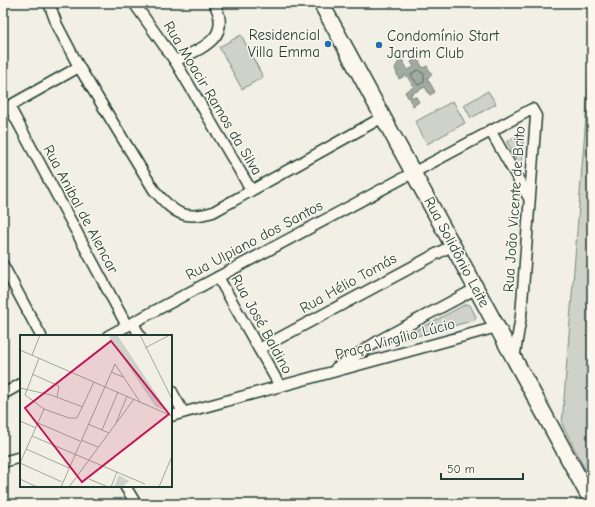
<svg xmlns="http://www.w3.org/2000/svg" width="595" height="507" viewBox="0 0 595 507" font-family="'Comic Neue',sans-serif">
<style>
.green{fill:#cfd2c8;stroke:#77887e}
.water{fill:#a2aba1;stroke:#6e7f75}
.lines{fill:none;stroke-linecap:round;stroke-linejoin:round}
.shore{stroke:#536960;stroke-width:1}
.street-casing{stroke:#1f3d34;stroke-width:13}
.secondary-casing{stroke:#1f3d34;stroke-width:18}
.street{stroke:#fbf7ec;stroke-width:10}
.secondary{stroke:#fbf7ec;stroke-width:15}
.poi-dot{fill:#1f6fb2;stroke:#fbf7ec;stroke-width:1.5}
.labels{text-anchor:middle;stroke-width:3;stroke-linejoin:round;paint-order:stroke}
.poi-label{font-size:15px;fill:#1f3d34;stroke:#fbf7ec;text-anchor:end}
.street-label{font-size:15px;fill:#1f3d34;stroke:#fbf7ec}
.inset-road{fill:none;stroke:#9ea89e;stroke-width:1}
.view{fill:#c2185b;fill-opacity:0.15;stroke:#c2185b;stroke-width:2}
.inset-edge{fill:none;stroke:#1f3d34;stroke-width:2}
</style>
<rect width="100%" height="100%" fill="#f2f0e5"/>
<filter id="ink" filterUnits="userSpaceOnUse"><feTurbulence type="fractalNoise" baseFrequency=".025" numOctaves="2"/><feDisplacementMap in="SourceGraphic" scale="8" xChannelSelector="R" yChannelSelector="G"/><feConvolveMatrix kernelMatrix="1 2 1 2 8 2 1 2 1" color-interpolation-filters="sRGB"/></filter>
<g filter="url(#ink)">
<g class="green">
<path d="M241,35L263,77L242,89L219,47Z"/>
<path d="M592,39V483L562,424Z"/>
<path d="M488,91L496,104L471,118L464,105Z"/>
<path d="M453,101L465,123L427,144L415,122Z"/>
<path d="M524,130L521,168L507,142Z"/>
<path d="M466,304L470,305L476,317L475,320L395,342Z"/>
</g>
<path class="water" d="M401,58L408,70L414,67L411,62L417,58L423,68L427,66L432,75L427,78L435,92L430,95L425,87L411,94V97H416L419,102L413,106L405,92L414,87L406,75L399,79L395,68Z"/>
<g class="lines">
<path class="shore" d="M418,70L424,74V82L418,85L411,75Z"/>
<defs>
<g id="street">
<path d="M49,3L57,25L79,67L154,190C174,213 183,221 213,212L383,117"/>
<path d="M134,3L175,61L251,190"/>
<path d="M175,61C202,48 233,38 214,3"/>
<path d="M9,106L127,326"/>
<path d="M4,109L79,67"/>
<path d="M490,130L529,198"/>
<path d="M3,265L41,336"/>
<path d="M218,277L280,386"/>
<path d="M133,323L140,336"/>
<path d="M108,336L532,109L536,116L521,316L514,359"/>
<path d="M259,349L453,245"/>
<path d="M336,368L380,340L477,288"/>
<path d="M171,390L183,412"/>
<path d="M3,394L21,384"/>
<path d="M171,416L497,327"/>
<path d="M3,462L21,457"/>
<path d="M125,486L136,504"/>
</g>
<path id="secondary" d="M321,3L592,502"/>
</defs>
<use href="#street" class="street-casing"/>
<use href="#secondary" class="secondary-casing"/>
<use href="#street" class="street"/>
<use href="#secondary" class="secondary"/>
</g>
</g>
<g class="poi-dot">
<circle cx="328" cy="44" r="4"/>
<circle cx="379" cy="45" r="4"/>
</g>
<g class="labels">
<g class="poi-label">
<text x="320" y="40">Residencial<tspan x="320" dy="17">Villa Emma</tspan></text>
<text x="387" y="41" text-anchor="start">Condomínio Start<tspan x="387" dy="17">Jardim Club</tspan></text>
</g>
<g class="street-label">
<text transform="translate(213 98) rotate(59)" y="5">Rua Moacir Ramos da Silva</text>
<text transform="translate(81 209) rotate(62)" y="5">Rua Anibal de Alencar</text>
<text transform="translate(514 209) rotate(-86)" y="5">Rua João Vicente de Brito</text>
<text transform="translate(254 240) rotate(-28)" y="5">Rua Ulpiano dos Santos</text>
<text transform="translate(457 252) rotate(62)" y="5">Rua Solidônio Leite</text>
<text transform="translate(348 283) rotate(-29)" y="5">Rua Hélio Tomás</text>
<text transform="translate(262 324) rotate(61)" y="5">Rua José Baldino</text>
<text transform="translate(395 339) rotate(-15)" y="5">Praça Virgílio Lúcio</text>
</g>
</g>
<g transform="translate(20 335)">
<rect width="152" height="152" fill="#f2f0e5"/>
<path d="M88,0L98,1L148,77L135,71ZM99,140L109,146L102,152H94Z" fill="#cfd2c8"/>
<path class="inset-road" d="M120,0L152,64M125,13L150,0M0,15L152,81M12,20L20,0M19,23L5,60L24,74L49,83H57L74,47M91,37L103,42M12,39L39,51L37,62M0,53L31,60L63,72M0,86L16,93M18,88L60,106M96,88L107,61M68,89L89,98M82,95L98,57M12,101L125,149M61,105L78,112M6,114L49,133M0,128L24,74M0,128L42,147M0,144L17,152M69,144L88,152M41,152L95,29L120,67M49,152L114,64M91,152L97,137M139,152L152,121"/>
<path class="view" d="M91,6L149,79L62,147L5,73Z"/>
<rect width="152" height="152" class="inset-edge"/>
</g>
<rect width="595" height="507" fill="none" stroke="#fbf7ec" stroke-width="16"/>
<rect x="8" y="8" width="579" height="491" fill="none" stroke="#1f3d34" stroke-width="1.5" filter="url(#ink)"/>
<path d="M441 473v6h82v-6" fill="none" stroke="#1f3d34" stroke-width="2"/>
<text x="447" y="473" font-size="12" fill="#1f3d34" stroke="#fbf7ec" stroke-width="3" paint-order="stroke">50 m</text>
</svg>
